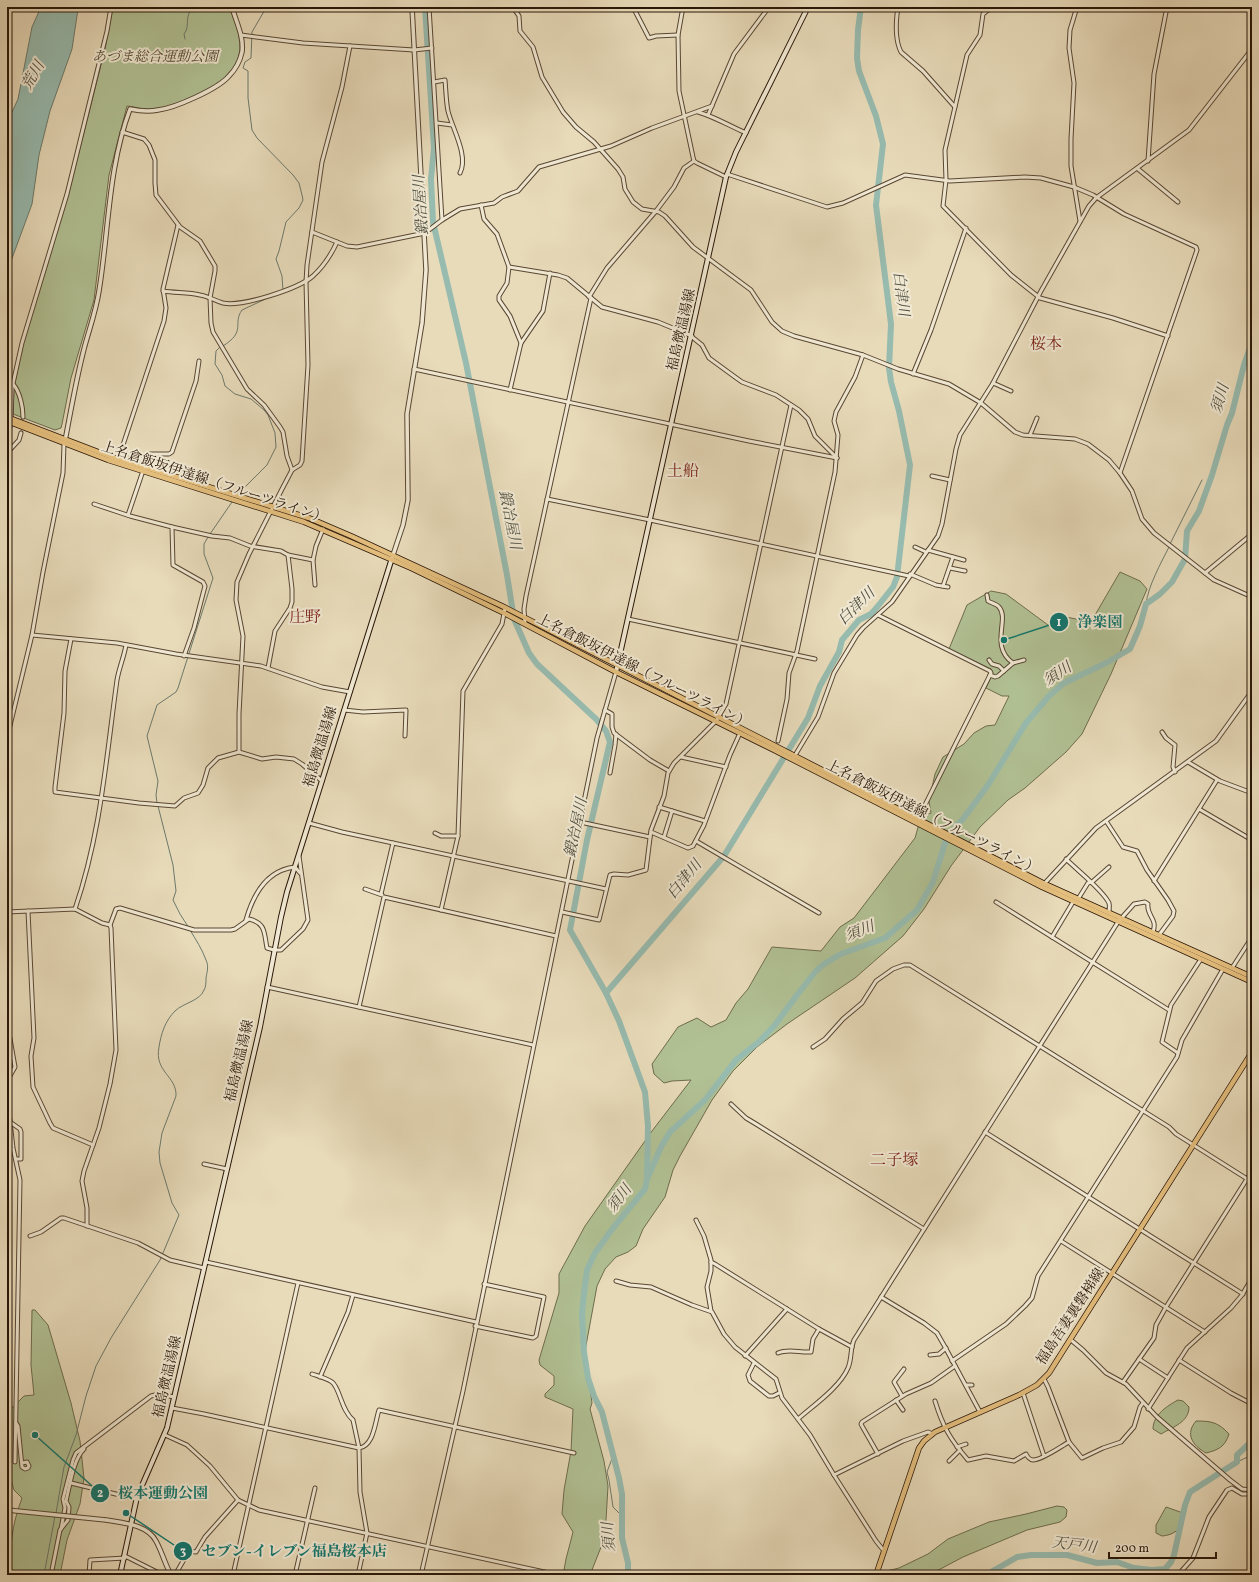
<svg xmlns="http://www.w3.org/2000/svg" width="1259" height="1582" font-family="Vollkorn,'Noto Serif JP',serif">
	<style>
		.green { fill: #b1c194; stroke: #6d6c4e }
		.water { fill: #97bbaf; stroke: #6b796c }
		.lines { fill: none; stroke-linecap: round; stroke-linejoin: round }
		.stream { stroke: #6b796c; stroke-width: 1 }
		.river { stroke: #97bbaf; stroke-width: 6 }
		.minor-tunnel { stroke: #c2b496; stroke-width: 3; stroke-dasharray: 3 1.5; stroke-linecap: butt }
		.minor-casing { stroke: #594734; stroke-width: 5 }
		.tertiary-casing { stroke: #594734; stroke-width: 5.5 }
		.secondary-casing { stroke: #291608; stroke-width: 6 }
		.primary-casing { stroke: #291608; stroke-width: 6 }
		.minor { stroke: #f0e8d2; stroke-width: 3 }
		.tertiary { stroke: #f0e8d2; stroke-width: 3.5 }
		.secondary { stroke: #f0e8d2; stroke-width: 4 }
		.primary { stroke: #e4be7d; stroke-width: 4.5 }
		.tertiary-bridge-casing { stroke: #594734; stroke-width: 5.5; stroke-linecap: butt }
		.tertiary-bridge { stroke: #f0e8d2; stroke-width: 3.5 }
		.labels { text-anchor: middle; dominant-baseline: central; stroke-width: 4; stroke-linejoin: round; paint-order: stroke }
		.park-label { font-size: 14px; font-style: italic; fill: #524932; stroke: #f0e8d2 }
		.street-label { font-size: 14px; fill: #291608; stroke: #f0e8d2 }
		.water-label { font-size: 15px; font-style: italic; fill: #505042; stroke: #f0e8d2 }
		.quarter-label { font-size: 16px; fill: #7a1f14; stroke: #f0e8d2 }
		.leader { fill: none; stroke: #0f766e; stroke-width: 1.5 }
		.callout-dot { fill: #0f766e; stroke: #f0e8d2; stroke-width: 1.5 }
		.mark-label { font-size: 12px; text-anchor: middle; font-weight: bold; fill: #fff }
		.callout-label { font-size: 15px; text-anchor: middle; font-weight: bold; fill: #0f766e; stroke: #f0e8d2; stroke-width: 4; stroke-linejoin: round; paint-order: stroke }
	</style>
	<rect width="100%" height="100%" fill="#e8dbba"/>
	<filter id="stains"><feTurbulence type="fractalNoise" baseFrequency=".005" numOctaves="4"/><feColorMatrix values="0 0 0 0 .2 0 0 0 0 .09 0 0 0 0 .02 0 0 0 .5 -.17"/></filter>
	<radialGradient id="worn" r=".72"><stop offset=".6" stop-color="#630" stop-opacity="0"/><stop offset="1" stop-color="#630" stop-opacity=".3"/></radialGradient>
	<!-- green -->
	<g class="green">
		<path d="M113,7H230C234,21 241,34 240,49C239,59 234,69 227,76C213,89 175,106 157,109C147,111 137,107 127,106L109,175L94,300L71,378L62,424L61,428L55,430L13,414L14,387L23,344L69,192L105,49Z"/>
		<path d="M1120,572L1140,581L1147,589L1111,674L1082,734L1066,752L1025,788L1008,800L980,827L951,866L924,909L903,936L855,978L787,1024L757,1047L733,1071L712,1100L680,1156L673,1170L665,1197L643,1229L636,1246L628,1252L616,1257L605,1269L597,1286L585,1351L592,1403L590,1409L604,1461L608,1486L605,1537L590,1575H561L564,1570L566,1559L573,1532L562,1514L564,1490L571,1451L573,1409L545,1397V1394L554,1385V1376L540,1365L539,1360L559,1293V1274L585,1226L652,1131L691,1080L672,1081L664,1083L654,1074L652,1064L678,1027L697,1018L711,1027L726,1020L736,1003L748,989L772,947L821,951L840,927L854,918L915,838L921,817L931,813L929,801L935,774L943,757L964,744L974,733L986,726L995,725L1009,696H1002L986,688L993,673L991,669L949,649L967,605L991,591L1006,594L1052,628L1066,617L1091,622Z"/>
		<path d="M32,1310H35L48,1325L71,1403L80,1441L84,1478L80,1504L67,1540L60,1575H12C9,1546 12,1525 22,1498L14,1490L9,1473V1411L24,1396L34,1395L31,1365Z"/>
		<path d="M1178,1400L1183,1401L1189,1407C1189,1422 1173,1427 1161,1434L1153,1429C1153,1415 1167,1406 1178,1400Z"/>
		<path d="M1196,1421C1211,1421 1218,1422 1229,1434C1225,1447 1218,1450 1206,1453C1192,1445 1185,1434 1196,1421Z"/>
		<path d="M1057,1506L1064,1507L1067,1510L1066,1517L1060,1522L1027,1530L963,1557L929,1575H871L899,1568L928,1554L948,1539L989,1522L1026,1514Z"/>
		<path d="M1166,1507L1183,1513C1185,1527 1175,1535 1162,1536L1156,1533V1525Z"/>
	</g>
	<!-- water -->
	<path class="water" d="M41,7H78V9L72,49L50,111L39,155L32,204L7,272V123L18,99L32,27Z"/>
	<g class="lines">
		<!-- stream -->
		<g class="stream">
			<path d="M270,7L263,13L252,32L251,58L245,62L243,68L248,71V98L252,130L257,138L293,175L299,183L302,195L303,200L299,208L286,222L279,251L276,259L282,276L283,291"/>
			<path d="M185,39L184,34C191,26 183,14 194,8"/>
			<path d="M275,295L282,293"/>
			<path d="M223,346C247,331 232,324 242,310L272,296"/>
			<path d="M220,347L216,351L215,364L222,375L225,386L235,394L251,399L264,410L268,415L275,433L276,447L267,465L239,493"/>
			<path d="M210,534L232,502"/>
			<path d="M1170,544L1202,480"/>
			<path d="M1146,604C1148,586 1161,563 1169,547"/>
			<path d="M157,803L156,795L158,781L147,736L157,705L176,692L178,688L213,578L204,554V544L208,537"/>
			<path d="M158,806L173,865L176,891L173,900L180,914L189,928"/>
			<path d="M613,1456L607,1472L609,1480L613,1507L622,1516"/>
			<path d="M1237,1462L1252,1455"/>
			<path d="M56,1513L64,1467L76,1435L86,1396L96,1366L111,1338L160,1260L179,1215L172,1203L160,1163L159,1152L162,1133L176,1096C177,1076 154,1072 159,1047C161,1034 165,1021 175,1011C183,1003 200,1001 204,990C206,987 206,982 206,978C207,972 209,966 206,960C202,949 196,940 190,930"/>
			<path d="M44,1575L55,1516"/>
		</g>
		<!-- river -->
		<g class="river">
			<path d="M425,7L434,148L431,179L433,222L466,363L507,575L514,619L529,653L537,664L597,720L606,731L610,742L587,840L570,930L606,993L619,1021L645,1092L648,1126L647,1175"/>
			<path d="M606,993L724,856L808,718L820,686L839,652L842,640L859,620L871,614L878,606L893,587L897,577L910,465L899,411L891,382L889,368L891,324L876,205L883,144L876,116L859,71L857,58L858,30L861,7"/>
			<path d="M628,1575V1563L622,1538V1494L619,1478L602,1412L594,1396L588,1378L584,1352L582,1314L584,1293L587,1270L595,1253L613,1228L645,1189L647,1179L661,1147L670,1132L705,1100L736,1060L760,1041L775,1025L797,995L816,971L824,964L841,954L885,938L917,910L933,882L945,843L956,826L963,819L988,785L1026,723L1049,696L1064,683L1106,663L1130,649L1140,626L1146,604L1160,594L1172,582L1185,559L1187,531L1199,511L1212,475L1227,425L1232,413L1244,365L1252,342"/>
			<path d="M986,1575L1017,1557L1031,1555H1067L1097,1563L1117,1562L1134,1568L1152,1570L1165,1569L1171,1562L1174,1555L1185,1505L1190,1492L1237,1462V1455L1252,1441"/>
		</g>
		<!-- minor-tunnel -->
		<path class="minor-tunnel" d="M21,433L23,417"/>
		<defs>
			<g id="minor">
				<path d="M429,7L442,220"/>
				<path d="M513,7L519,16L520,31L533,47L542,77L563,112L576,127L594,142L618,169L623,177L625,189L633,202L642,209L659,212L665,216L693,247L751,290L772,322L782,331L794,336L863,355L898,369L949,384L981,403L1015,432L1023,435L1075,439L1088,444L1109,460L1120,473L1132,491L1142,519L1154,533L1214,580L1252,597"/>
				<path d="M633,7L649,38L656,36L678,35"/>
				<path d="M683,7L678,35L679,91L693,157L694,161L697,163L726,177"/>
				<path d="M898,7C896,20 895,40 901,52L923,71L955,107"/>
				<path d="M992,7L983,14L980,35L967,55L945,150L946,180L943,206L1011,275L1040,298L1113,318L1168,336"/>
				<path d="M1077,7L1070,30L1069,48L1074,83L1071,139V166L1080,221"/>
				<path d="M241,35L303,43L414,50L432,48"/>
				<path d="M434,82L445,80C446,91 446,101 448,111C452,128 469,156 460,173"/>
				<path d="M698,112C715,117 730,126 746,133"/>
				<path d="M708,115L734,54L769,7"/>
				<path d="M437,123L452,125"/>
				<path d="M122,132L144,139L149,145L155,160V183L156,195L180,227L200,241L215,266V271L210,298L211,323L213,332L247,389L264,405L280,427L283,432L287,456L292,470"/>
				<path d="M1148,161L1154,74L1167,7"/>
				<path d="M1138,169L1178,202"/>
				<path d="M727,174L827,207L843,203L905,175L950,181L1025,177L1041,178L1074,187L1093,195L1124,214L1196,247L1197,250L1120,473"/>
				<path d="M481,205L484,219L497,234L509,267L507,283L499,296V300L510,316L521,343"/>
				<path d="M312,232L347,246L357,247L425,233L442,220L460,209L494,203L502,197L518,191L539,167L611,146L652,128L712,106"/>
				<path d="M509,267L558,275L567,278L602,307L658,322L692,336"/>
				<path d="M163,291C175,293 189,292 200,295C208,296 215,301 223,303C242,307 298,289 313,276C324,266 331,255 337,242"/>
				<path d="M589,297L607,268L656,211L674,187L684,168L694,161"/>
				<path d="M692,337L702,345L709,358L735,377L742,382L776,395L799,410L808,419L815,436L837,458"/>
				<path d="M414,369L749,441L837,458"/>
				<path d="M913,374L931,330L966,228"/>
				<path d="M993,383L1011,391"/>
				<path d="M13,384C20,392 23,407 23,417"/>
				<path d="M510,390L521,343L543,311L550,273"/>
				<path d="M1030,435L1037,418"/>
				<path d="M7,440L11,422L12,388L22,343L67,194L107,31L111,7"/>
				<path d="M7,453L19,440L21,433"/>
				<path d="M146,461L121,451L164,321L166,308L163,289L178,225"/>
				<path d="M932,476L950,480"/>
				<path d="M547,499L650,520L909,576"/>
				<path d="M94,504L130,516L172,527L173,565L203,582L205,586L194,628L184,656"/>
				<path d="M128,515L148,456L150,454H169L172,452L196,381L199,361"/>
				<path d="M172,527L212,536L230,538L250,546L281,551L288,555L292,589V602L290,608L275,631L268,668"/>
				<path d="M915,547L926,552"/>
				<path d="M928,550L964,560"/>
				<path d="M288,555L313,560"/>
				<path d="M950,568L965,571"/>
				<path d="M1205,573L1252,534"/>
				<path d="M910,574L936,585L948,587"/>
				<path d="M315,585L313,560L316,546L323,529"/>
				<path d="M943,586L953,557"/>
				<path d="M987,595L988,601C991,603 997,604 999,607C1010,619 989,646 1013,663"/>
				<path d="M878,615L990,671L991,673L918,819"/>
				<path d="M628,619L815,659"/>
				<path d="M525,624L524,609L526,596L591,298"/>
				<path d="M32,635L117,643L176,654L261,666L322,687L350,692"/>
				<path d="M71,639L65,671L64,713L55,787V792L139,803L175,806L184,798L198,793L203,785L208,768L218,758L239,752L262,759L276,757L294,759L302,764L322,781"/>
				<path d="M989,660L992,664L999,666L1004,671"/>
				<path d="M990,675L995,677L998,676L1013,663L1024,660"/>
				<path d="M344,710L363,712L406,710L405,736"/>
				<path d="M605,710L612,714V727L614,733L650,760L669,771"/>
				<path d="M1162,732L1166,738L1175,745L1173,767L1175,772"/>
				<path d="M7,738L32,635L43,572L63,473L64,444"/>
				<path d="M778,741L787,699L789,673L797,651L835,472L838,435L834,421L836,412L855,377L863,355"/>
				<path d="M239,752V714L243,636L236,600L237,582L249,554L281,491L292,470L300,465L302,461L308,365L306,282L307,265L322,162L342,87L350,46"/>
				<path d="M681,757L726,767"/>
				<path d="M794,757L818,717L834,673L857,635L863,628L892,602L938,536L942,524L956,449L960,435L993,383L1041,291L1089,206L1096,198L1189,130L1252,49"/>
				<path d="M1188,762L1220,781L1252,793"/>
				<path d="M610,773L615,745L616,734"/>
				<path d="M659,807L705,821"/>
				<path d="M1199,809L1252,840"/>
				<path d="M1106,821L1123,847L1137,851L1147,870L1168,900L1174,911L1173,916L1159,935"/>
				<path d="M580,822L650,837"/>
				<path d="M309,823L342,832L606,889"/>
				<path d="M651,832L688,848L693,846L704,825L730,755L740,733"/>
				<path d="M435,833L441,836H458"/>
				<path d="M664,837L672,811"/>
				<path d="M696,841L819,913"/>
				<path d="M1066,859C1077,870 1103,890 1109,903C1110,906 1109,909 1109,912"/>
				<path d="M1154,881L1217,780"/>
				<path d="M1044,884L1096,828L1216,741L1252,691"/>
				<path d="M365,889L382,895"/>
				<path d="M381,894L393,843"/>
				<path d="M1078,899L1088,883L1092,882L1109,867"/>
				<path d="M996,902L1169,1010"/>
				<path d="M75,909C101,833 106,759 117,680C119,668 124,657 126,645"/>
				<path d="M441,910L458,836L463,691L502,624L505,608"/>
				<path d="M28,911L34,1038L31,1056L33,1087L50,1123L53,1128L93,1145"/>
				<path d="M7,912L75,909L102,923L110,925L116,909L120,908L194,930H231L235,929L249,919C266,923 264,933 267,948L274,950H281L303,929L308,920L299,856"/>
				<path d="M562,912L599,920L610,875L614,874L628,875L646,870L651,830L664,796L668,773L674,763L716,721L726,704L791,405"/>
				<path d="M246,920C253,895 267,870 295,867L300,873"/>
				<path d="M1052,937L1073,902"/>
				<path d="M1232,968L1252,937"/>
				<path d="M267,987L533,1045"/>
				<path d="M359,1007L384,897L556,936"/>
				<path d="M7,1022L15,1067L7,1081"/>
				<path d="M813,1047L825,1039L843,1019L862,1003L876,981L893,969L904,965H910L1169,1127L1176,1134L1252,1182"/>
				<path d="M1178,1053L1162,1042L1171,1005L1201,959"/>
				<path d="M7,1095L13,1148L20,1180L15,1462"/>
				<path d="M731,1104L746,1118L756,1124L924,1229"/>
				<path d="M10,1122L20,1129L21,1132V1159H16"/>
				<path d="M985,1132L1243,1294"/>
				<path d="M204,1164L227,1169"/>
				<path d="M696,1220L704,1236L711,1260V1271L707,1287L711,1311"/>
				<path d="M87,1226V1208L82,1181L84,1171L99,1128L110,1084L116,1050L111,928L110,925"/>
				<path d="M30,1236L41,1232L61,1218H64L138,1243L170,1260L204,1268"/>
				<path d="M1061,1241L1205,1332"/>
				<path d="M206,1262L476,1322"/>
				<path d="M711,1262L715,1264L819,1329L852,1347"/>
				<path d="M616,1281L630,1285L651,1287L692,1305L712,1312L724,1334L735,1347L776,1379L782,1398L810,1435L834,1475L876,1541L884,1551"/>
				<path d="M881,1297L924,1323L937,1333L945,1347L980,1412"/>
				<path d="M475,1326L533,1338L536,1336L544,1297L484,1284"/>
				<path d="M1071,1340L1083,1350L1106,1373L1126,1384L1157,1417L1230,1480L1242,1489L1252,1490"/>
				<path d="M778,1353C789,1348 800,1353 811,1352L813,1339L819,1329"/>
				<path d="M930,1355L939,1354L946,1348"/>
				<path d="M745,1356L787,1309"/>
				<path d="M1139,1359L1168,1378"/>
				<path d="M1179,1360L1231,1393L1252,1404"/>
				<path d="M952,1361L1006,1324L1025,1306L1032,1298L1038,1276L1177,1057L1182,1040L1223,969"/>
				<path d="M754,1363L748,1375L750,1381L769,1396H773L779,1393"/>
				<path d="M312,1374C318,1376 326,1378 332,1382C340,1388 341,1410 353,1420L359,1448L360,1492L367,1533L358,1575"/>
				<path d="M320,1377L348,1312L353,1295"/>
				<path d="M1044,1379L1048,1387L1069,1442L1082,1458L1103,1448L1121,1442L1134,1427L1140,1407L1143,1403"/>
				<path d="M1123,1382L1154,1338L1156,1325L1166,1307L1252,1171"/>
				<path d="M966,1385H972"/>
				<path d="M1023,1393L1044,1456"/>
				<path d="M902,1396L894,1382L904,1369"/>
				<path d="M896,1400L903,1410"/>
				<path d="M935,1401C943,1427 950,1439 968,1460L986,1456L1014,1461L1026,1454C1027,1456 1030,1460 1033,1460C1042,1460 1060,1447 1069,1442"/>
				<path d="M172,1408L204,1414L359,1448C374,1446 375,1422 379,1410L574,1453"/>
				<path d="M1148,1409L1187,1348L1231,1308L1242,1295L1252,1278"/>
				<path d="M798,1419C814,1405 840,1387 848,1368C852,1359 850,1349 854,1340L1118,922L1134,904L1145,902L1148,904C1146,916 1158,918 1153,932"/>
				<path d="M16,1423L18,1426L22,1467L25,1469L28,1468L29,1466L27,1462L22,1463"/>
				<path d="M165,1435L187,1445L210,1466L238,1500L259,1510L549,1573"/>
				<path d="M957,1447L966,1444"/>
				<path d="M878,1454L862,1426L861,1424L862,1422L906,1394L931,1383L955,1366"/>
				<path d="M949,1461L960,1450"/>
				<path d="M834,1475L903,1441L928,1432L933,1434"/>
				<path d="M71,1483L136,1499"/>
				<path d="M61,1529L65,1508L63,1499L73,1460L76,1453L151,1396L159,1394L174,1397"/>
				<path d="M125,1556L163,1575"/>
				<path d="M51,1575L60,1530L68,1520L69,1507L66,1501C70,1485 73,1460 84,1449"/>
				<path d="M89,1575L90,1560L125,1558"/>
				<path d="M175,1575L189,1551L196,1552L205,1537L238,1500"/>
				<path d="M233,1575L298,1283"/>
				<path d="M295,1575L315,1488"/>
				<path d="M421,1575L463,1391L597,738L616,672"/>
				<path d="M1178,1575L1193,1558L1209,1517L1227,1490L1232,1488L1242,1494H1252"/>
			</g>
			<g id="tertiary">
				<path d="M65,441C71,410 76,380 84,349C89,330 96,311 99,291C109,230 108,168 130,109C139,111 149,112 158,110C175,108 218,89 229,76C235,70 240,61 242,52C244,36 236,22 232,7"/>
				<path d="M393,555L403,525L408,500L407,414L422,323L426,270L412,7"/>
				<path d="M106,1520C122,1523 147,1524 156,1541C162,1552 165,1564 171,1575"/>
			</g>
			<g id="secondary">
				<path d="M616,672L726,177L736,152L808,7"/>
				<path d="M120,1575L137,1497L167,1428L260,1027L281,917L287,892L392,558"/>
			</g>
			<g id="primary">
				<path d="M7,417L109,456L309,518L351,536L502,606L1043,883L1252,977"/>
				<path d="M7,421L108,460L304,522L411,568L504,613L616,672L774,750L1042,887L1252,982"/>
				<path d="M876,1575L919,1448L924,1441L935,1432L1019,1395L1037,1385L1049,1373L1252,1052"/>
			</g>
		</defs>
		<!-- minor casing -->
		<use href="#minor" class="minor-casing"/>
		<!-- tertiary casing -->
		<use href="#tertiary" class="tertiary-casing"/>
		<!-- secondary casing -->
		<use href="#secondary" class="secondary-casing"/>
		<!-- primary casing -->
		<use href="#primary" class="primary-casing"/>
		<!-- minor -->
		<use href="#minor" class="minor"/>
		<!-- tertiary -->
		<use href="#tertiary" class="tertiary"/>
		<!-- secondary -->
		<use href="#secondary" class="secondary"/>
		<!-- primary -->
		<use href="#primary" class="primary"/>
		<defs>
			<path id="tertiary-bridge" d="M7,1510L106,1520"/>
		</defs>
		<!-- tertiary-bridge casing -->
		<use href="#tertiary-bridge" class="tertiary-bridge-casing"/>
		<!-- tertiary-bridge -->
		<use href="#tertiary-bridge" class="tertiary-bridge"/>
	</g>
	<g class="labels">
		<!-- park labels -->
		<g class="park-label">
			<text x="155" y="57">あづま総合運動公園</text>
		</g>
		<!-- street labels -->
		<g class="street-label">
			<text transform="translate(682 330) rotate(-77)">福島微温湯線</text>
			<text transform="translate(214 483) rotate(18)">上名倉飯坂伊達線（フルーツライン）</text>
			<text transform="translate(643 672) rotate(27)">上名倉飯坂伊達線（フルーツライン）</text>
			<text transform="translate(321 747) rotate(-73)">福島微温湯線</text>
			<text transform="translate(932 818) rotate(27)">上名倉飯坂伊達線（フルーツライン）</text>
			<text transform="translate(240 1061) rotate(-77)">福島微温湯線</text>
			<text transform="translate(1071 1317) rotate(-57)">福島吾妻裏磐梯線</text>
			<text transform="translate(168 1377) rotate(-77)">福島微温湯線</text>
		</g>
		<!-- water labels -->
		<g class="water-label">
			<text transform="translate(34 76) rotate(-60)">荒川</text>
			<text transform="translate(422 205) rotate(-94)">鍛冶屋川</text>
			<text transform="translate(900 294) rotate(83)">白津川</text>
			<text transform="translate(1221 399) rotate(-73)">須川</text>
			<text transform="translate(509 520) rotate(79)">鍛冶屋川</text>
			<text transform="translate(857 607) rotate(-44)">白津川</text>
			<text transform="translate(1058 675) rotate(-34)">須川</text>
			<text transform="translate(577 828) rotate(-78)">鍛冶屋川</text>
			<text transform="translate(685 880) rotate(-50)">白津川</text>
			<text transform="translate(860 932) rotate(-21)">須川</text>
			<text transform="translate(620 1199) rotate(-52)">須川</text>
			<text transform="translate(610 1537) rotate(-95)">須川</text>
			<text transform="translate(1074 1546) rotate(7)">天戸川</text>
		</g>
		<!-- quarter labels -->
		<g class="quarter-label">
			<text x="1046" y="345">桜本</text>
			<text x="683" y="472">土船</text>
			<text x="305" y="618">庄野</text>
			<text x="894" y="1161">二子塚</text>
		</g>
	</g>
	<!-- callouts -->
	<path class="leader" d="M1004 640L1059 622M35 1435L100 1493M126 1513L183 1551"/>
	<g class="callout-dot">
		<circle cx="1004" cy="640" r="4"/>
		<circle cx="35" cy="1435" r="4"/>
		<circle cx="126" cy="1513" r="4"/>
		<circle cx="1059" cy="622" r="10"/>
		<circle cx="100" cy="1493" r="10"/>
		<circle cx="183" cy="1551" r="10"/>
	</g>
	<g class="mark-label">
		<text x="1059" y="626">1</text>
		<text x="100" y="1497">2</text>
		<text x="183" y="1555">3</text>
	</g>
	<g class="callout-label">
		<text x="1100" y="627">浄楽園</text>
		<text x="163" y="1498">桜本運動公園</text>
		<text x="294" y="1556">セブン-イレブン福島桜本店</text>
	</g>
	<!-- margin -->
	<rect width="1259" height="1582" fill="none" stroke="#e8dbba" stroke-width="24"/>
	<rect x="8" y="8" width="1243" height="1566" fill="none" stroke="#291608" stroke-width="2"/>
	<rect x="12" y="12" width="1235" height="1558" fill="none" stroke="#291608"/>
	<!-- scale -->
	<path d="M1109 1552v6h107v-6" fill="none" stroke="#291608" stroke-width="2"/>
	<text x="1115" y="1552" font-size="12" fill="#291608" stroke="#f0e8d2" stroke-width="3" paint-order="stroke">200 m</text>
	<rect width="100%" height="100%" filter="url(#stains)"/>
	<rect width="100%" height="100%" fill="url(#worn)"/>
</svg>
